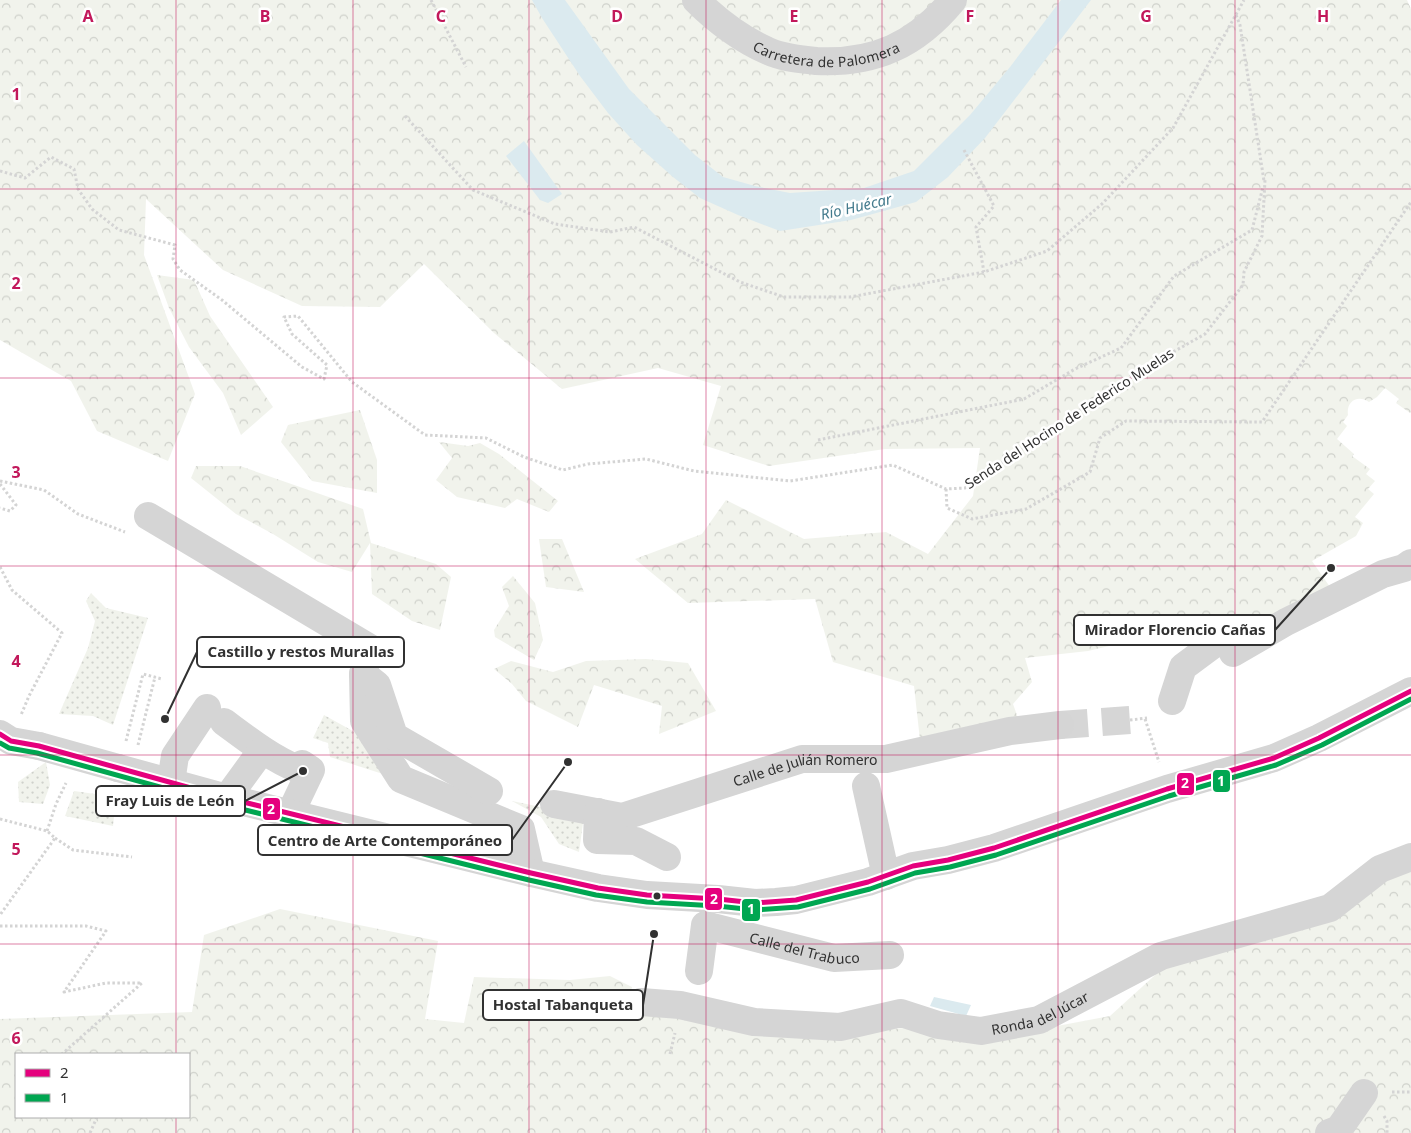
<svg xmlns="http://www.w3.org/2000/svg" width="1411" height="1133" font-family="'Noto Sans',sans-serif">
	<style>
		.forest { fill: url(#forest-crowns); fill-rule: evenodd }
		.garden { fill: url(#garden-dots) }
		.water { fill: #dbeaef }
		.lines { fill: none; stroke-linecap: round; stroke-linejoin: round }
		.minor-tunnel { stroke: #d6d6d6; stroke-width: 28; stroke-dasharray: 28 14; stroke-linecap: butt }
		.path { stroke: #d4d4d4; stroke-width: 3; stroke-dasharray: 2.5 2.5; stroke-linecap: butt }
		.minor { stroke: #d5d5d5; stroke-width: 28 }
		.minor-bridge { stroke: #d5d5d5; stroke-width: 28 }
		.bus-1-casing { stroke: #fff; stroke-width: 9 }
		.bus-2-casing { stroke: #fff; stroke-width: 9 }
		.bus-1 { stroke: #e5007d; stroke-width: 5 }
		.bus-2 { stroke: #00a651; stroke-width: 5 }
		.grid { fill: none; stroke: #c2185b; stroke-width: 1; stroke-opacity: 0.55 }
		.bus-dot { fill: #313131; stroke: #fff; stroke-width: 2 }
		.labels { text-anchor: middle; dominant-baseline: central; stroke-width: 5; stroke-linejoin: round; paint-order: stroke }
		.street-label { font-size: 14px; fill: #313131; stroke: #fff }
		.water-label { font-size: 15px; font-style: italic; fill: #447b8d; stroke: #fff }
		.grid-label { font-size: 16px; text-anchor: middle; font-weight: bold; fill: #c2185b; stroke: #fff; stroke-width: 5; stroke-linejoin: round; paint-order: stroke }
		.leader { fill: none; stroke: #313131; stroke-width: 2 }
		.callout-dot { fill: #313131; stroke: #fff; stroke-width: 2 }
		.callout { fill: #fff; stroke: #313131; stroke-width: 2 }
		.callout-label { font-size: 15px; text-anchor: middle; font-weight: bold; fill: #313131 }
		.line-badge { stroke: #fff; stroke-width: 2 }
		.badge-label { font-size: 14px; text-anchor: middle; font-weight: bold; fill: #fff }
	</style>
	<defs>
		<pattern id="forest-crowns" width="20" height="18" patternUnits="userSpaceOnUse" patternTransform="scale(1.25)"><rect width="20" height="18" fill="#f1f3ec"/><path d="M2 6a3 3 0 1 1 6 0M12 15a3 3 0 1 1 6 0" fill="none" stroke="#cfd1cb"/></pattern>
		<pattern id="garden-dots" width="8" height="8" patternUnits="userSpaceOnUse" patternTransform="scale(1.25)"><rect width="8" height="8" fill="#f1f3ec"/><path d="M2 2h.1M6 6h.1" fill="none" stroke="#cfd1cb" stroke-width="1.8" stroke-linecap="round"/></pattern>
	</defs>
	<rect width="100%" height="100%" fill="#fff"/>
	<!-- forest -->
	<g class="forest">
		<path d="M0,0H1407L1411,9V412L1410,413L1396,403L1399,399L1385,388L1377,397L1369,402C1357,394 1346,402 1348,415L1343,422L1347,426L1337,439L1354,454L1352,456L1370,469L1366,474L1375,481L1368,489L1374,494L1355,517L1363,523L1356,536L1312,561L1330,587L1227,649L1201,623L1177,641L1109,646L1088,651L1025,658L1032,682L1013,704L1018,718L920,740L914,686L833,662L815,599L688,603L635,559L702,534L726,500L804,539L886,532L928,554L973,496L980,448L885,449L769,466L703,445L721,386L658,368L562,389L494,333L424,264L380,307L302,306L223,270L146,199L144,255L195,394L168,461L97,431L71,381L0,340Z"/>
		<path d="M157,275L194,280L210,316L273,407L241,435L223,393L189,347L169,308Z"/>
		<path d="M360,410L377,460V493L312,481L281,442L288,425Z"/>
		<path d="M439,442L468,446L480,443L499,454L558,501L549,512L517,499L505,508L457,497L436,480L452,458Z"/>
		<path d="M196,466H240L363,509L371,543L436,564L451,577L440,630L412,621L372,594L370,543L352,572L318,562L273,534L236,514L191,478Z"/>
		<path d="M539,539H562L584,592L546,587Z"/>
		<path d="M513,576L535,603L543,640L534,660L495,637L494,630L509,606L502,587Z"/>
		<path d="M646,659L688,663L716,711L659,734L662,706L594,685L578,727L526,701L512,684L494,669L511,661L553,672L586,661Z"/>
		<path d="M1411,868V1133H0V1019L192,1012L204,935L280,909L438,941L425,1019L464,1023L474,977L570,980L610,976L632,987L629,1002L785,1033L908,1028L988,1039L1110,1016L1164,967L1386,880ZM16,1054H189V1117H16Z"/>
	</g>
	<!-- garden -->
	<g class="garden">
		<path d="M91,593L106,608L148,618L113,725L93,716L59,714L88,648L95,621L86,601Z"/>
		<path d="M324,715L369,740L386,775L330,757L328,743L313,738Z"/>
		<path d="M46,762L50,785L43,804L19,802L18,782Z"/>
		<path d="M74,791L116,797L113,826L65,816Z"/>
		<path d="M512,801L584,816L579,852L559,844L541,817Z"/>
	</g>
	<!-- water -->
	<g class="water">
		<path d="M532,0H565L629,89L695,155L723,177L755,186L790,193L864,188L914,171L970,115L1010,67L1061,0H1091L985,138L948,177L916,202L851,220L780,231L738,215L700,198L673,177L637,145L608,113L580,76L542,18Z"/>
		<path d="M524,141L562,194L548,203L540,200L506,156Z"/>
		<path d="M934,997L971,1005L966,1016L930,1006Z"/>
	</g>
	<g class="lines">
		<!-- minor-tunnel -->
		<path class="minor-tunnel" d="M1060,725L1130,720"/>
		<!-- path -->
		<g class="path">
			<path d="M431,0L466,67"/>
			<path d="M1236,15L1240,25L1264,181"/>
			<path d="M405,116L473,190L555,224L610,232L634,227L740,282L784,297H850L984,272L1047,251L1103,203L1173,128L1244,0"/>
			<path d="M964,150L994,206L976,227L984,272"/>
			<path d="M0,171L25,178L51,157L74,169L78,189L92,209L119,230L175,245L173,259L180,270L222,300L302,367L324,379L327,365L292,334L284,317L298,316L352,382L425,435L486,438L524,457L563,470L588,464L646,459L694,471L790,481L893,465L946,489L965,488L1129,377L1205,334L1243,285L1244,272L1262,236L1265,180"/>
			<path d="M818,440L1024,399L1075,369L1121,348L1174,276L1252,230L1263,187"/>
			<path d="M0,481L44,490L78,514L125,532"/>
			<path d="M0,484L16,505L10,511L0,508"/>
			<path d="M946,489L947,508L972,519L1026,509L1090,472L1100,438L1126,421L1262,422L1411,202"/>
			<path d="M0,567L12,590L62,633L29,696L21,715"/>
			<path d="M1145,719L1159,762"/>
			<path d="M1130,720L1147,718"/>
			<path d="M126,741L143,674L162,679"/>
			<path d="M138,745L155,677"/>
			<path d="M0,819L47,831L55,838L0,915"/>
			<path d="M47,831L56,804L66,783"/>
			<path d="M55,838L73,850L132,857"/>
			<path d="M0,926H86L106,931L64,992L106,983H142L62,1054"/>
			<path d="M670,1054L675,1033"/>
			<path d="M1392,1092H1411"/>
			<path d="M1384,1116L1387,1121V1133"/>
			<path d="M90,1133L97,1117"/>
		</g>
		<!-- minor -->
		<g class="minor">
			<path id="s1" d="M696,0C717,21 741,39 768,51C783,58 800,59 816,61C874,64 916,45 953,0"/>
			<path d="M148,516L370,648L363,674L364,721L401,779L521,829L531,873"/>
			<path d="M1233,653L1286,622L1383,574L1404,568L1411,563"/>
			<path d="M363,674L377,685L394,736L489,791"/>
			<path d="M1172,701L1183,667L1214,644"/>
			<path d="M224,722C247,739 271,758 298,769L302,764L311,770L290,814"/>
			<path d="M0,734L11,741L39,746"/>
			<path d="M118,768L227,798L531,873L598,888L647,895L718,899L755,903L776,902L796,900L868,882L913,866L948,860L994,848L1167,789L1274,758L1319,738L1411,691"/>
			<path d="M171,782L175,756L207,708"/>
			<path d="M866,786L886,876"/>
			<path d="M227,798L262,750"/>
			<path id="s2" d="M554,804L622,817L802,759H886L1010,731L1060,725"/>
			<path d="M598,812L597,840L636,841L667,857"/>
			<path id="s3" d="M699,971L705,925L834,958L890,955"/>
			<path id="s4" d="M641,1002L680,1005L754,1022L840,1027L901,1013L938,1025L981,1031L1039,1020L1161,956L1330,908L1380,869L1411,857"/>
			<path d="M1329,1133L1339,1129L1364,1093"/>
		</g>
		<!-- minor-bridge -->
		<path class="minor-bridge" d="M39,746L118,768"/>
		<defs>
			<path id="bus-1" d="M0,734L11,741L39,746L227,798L531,873L598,888L647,895L718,899L755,903L796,900L868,882L913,866L948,860L994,848L1167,789L1274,758L1319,738L1411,691"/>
			<path id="bus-2" d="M0,743L9,748L37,753L225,805L529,880L596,895L647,902L717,906L755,910L798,907L870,889L915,873L950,867L996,855L1169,796L1276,765L1322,745L1411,699"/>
		</defs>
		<!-- bus-1 casing -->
		<use href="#bus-1" class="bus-1-casing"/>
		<!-- bus-2 casing -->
		<use href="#bus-2" class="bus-2-casing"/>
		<!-- bus-1 -->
		<use href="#bus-1" class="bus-1"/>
		<!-- bus-2 -->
		<use href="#bus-2" class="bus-2"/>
	</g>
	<!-- grid -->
	<path class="grid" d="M176,0V1054M353,0V1133M529,0V1133M706,0V1133M882,0V1133M1058,0V1133M1235,0V1133M0,189H1411M0,378H1411M0,566H1411M0,755H1411M0,944H1411M176,1117V1133"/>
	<!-- markers -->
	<circle class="bus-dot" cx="657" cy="896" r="4.5"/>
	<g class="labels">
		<!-- street labels -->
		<g class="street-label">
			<text stroke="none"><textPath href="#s1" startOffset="148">Carretera de Palomera</textPath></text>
			<text transform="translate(1069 418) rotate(-33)">Senda del Hocino de Federico Muelas</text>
			<text stroke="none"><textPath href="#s2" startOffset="260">Calle de Julián Romero</textPath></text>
			<text stroke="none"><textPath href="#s3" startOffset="149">Calle del Trabuco</textPath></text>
			<text stroke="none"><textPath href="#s4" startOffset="408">Ronda del Júcar</textPath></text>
		</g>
		<!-- water labels -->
		<g class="water-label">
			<text transform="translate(856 206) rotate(-13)">Río Huécar</text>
		</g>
	</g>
	<g class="grid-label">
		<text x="88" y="22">A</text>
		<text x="265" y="22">B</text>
		<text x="441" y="22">C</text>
		<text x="617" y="22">D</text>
		<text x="794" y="22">E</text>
		<text x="970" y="22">F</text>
		<text x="1146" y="22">G</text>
		<text x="1323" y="22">H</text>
		<text x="16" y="100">1</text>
		<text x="16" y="289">2</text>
		<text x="16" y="478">3</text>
		<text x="16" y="667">4</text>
		<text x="16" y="855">5</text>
		<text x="16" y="1044">6</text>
	</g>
	<!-- callouts -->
	<path class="leader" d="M1331 568L1275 630M165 719L197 652M303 771L245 801M568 762L512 840M654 934L643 1005"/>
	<g class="callout-dot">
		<circle cx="1331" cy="568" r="5"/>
		<circle cx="165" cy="719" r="5"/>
		<circle cx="303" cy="771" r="5"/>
		<circle cx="568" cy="762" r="5"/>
		<circle cx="654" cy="934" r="5"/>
	</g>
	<g class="callout">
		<rect x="1074" y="615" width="201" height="30" rx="5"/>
		<rect x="197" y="637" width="207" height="30" rx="5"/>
		<rect x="96" y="786" width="149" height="30" rx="5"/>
		<rect x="258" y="825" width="254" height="30" rx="5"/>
		<rect x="483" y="990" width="160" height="30" rx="5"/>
	</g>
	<g class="callout-label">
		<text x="1175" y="635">Mirador Florencio Cañas</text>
		<text x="301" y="657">Castillo y restos Murallas</text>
		<text x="170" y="806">Fray Luis de León</text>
		<text x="385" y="846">Centro de Arte Contemporáneo</text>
		<text x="563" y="1010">Hostal Tabanqueta</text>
	</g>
	<g class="line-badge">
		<rect x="1212" y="769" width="19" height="24" rx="5" fill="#00a651"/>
		<rect x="1176" y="772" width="19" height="24" rx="5" fill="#e5007d"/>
		<rect x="262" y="797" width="19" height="24" rx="5" fill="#e5007d"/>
		<rect x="704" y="887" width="19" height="24" rx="5" fill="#e5007d"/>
		<rect x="741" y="898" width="20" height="24" rx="5" fill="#00a651"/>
	</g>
	<g class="badge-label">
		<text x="1221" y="786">1</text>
		<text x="1185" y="788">2</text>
		<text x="271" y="814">2</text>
		<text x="714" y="904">2</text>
		<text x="751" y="914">1</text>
	</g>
	<!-- legend -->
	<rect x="15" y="1053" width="175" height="65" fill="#ffffff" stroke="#adadad"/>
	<rect x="25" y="1069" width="25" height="8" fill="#e5007d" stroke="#adadad"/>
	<text x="60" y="1078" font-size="15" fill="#313131">2</text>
	<rect x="25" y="1094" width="25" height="8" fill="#00a651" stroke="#adadad"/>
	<text x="60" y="1103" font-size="15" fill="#313131">1</text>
</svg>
